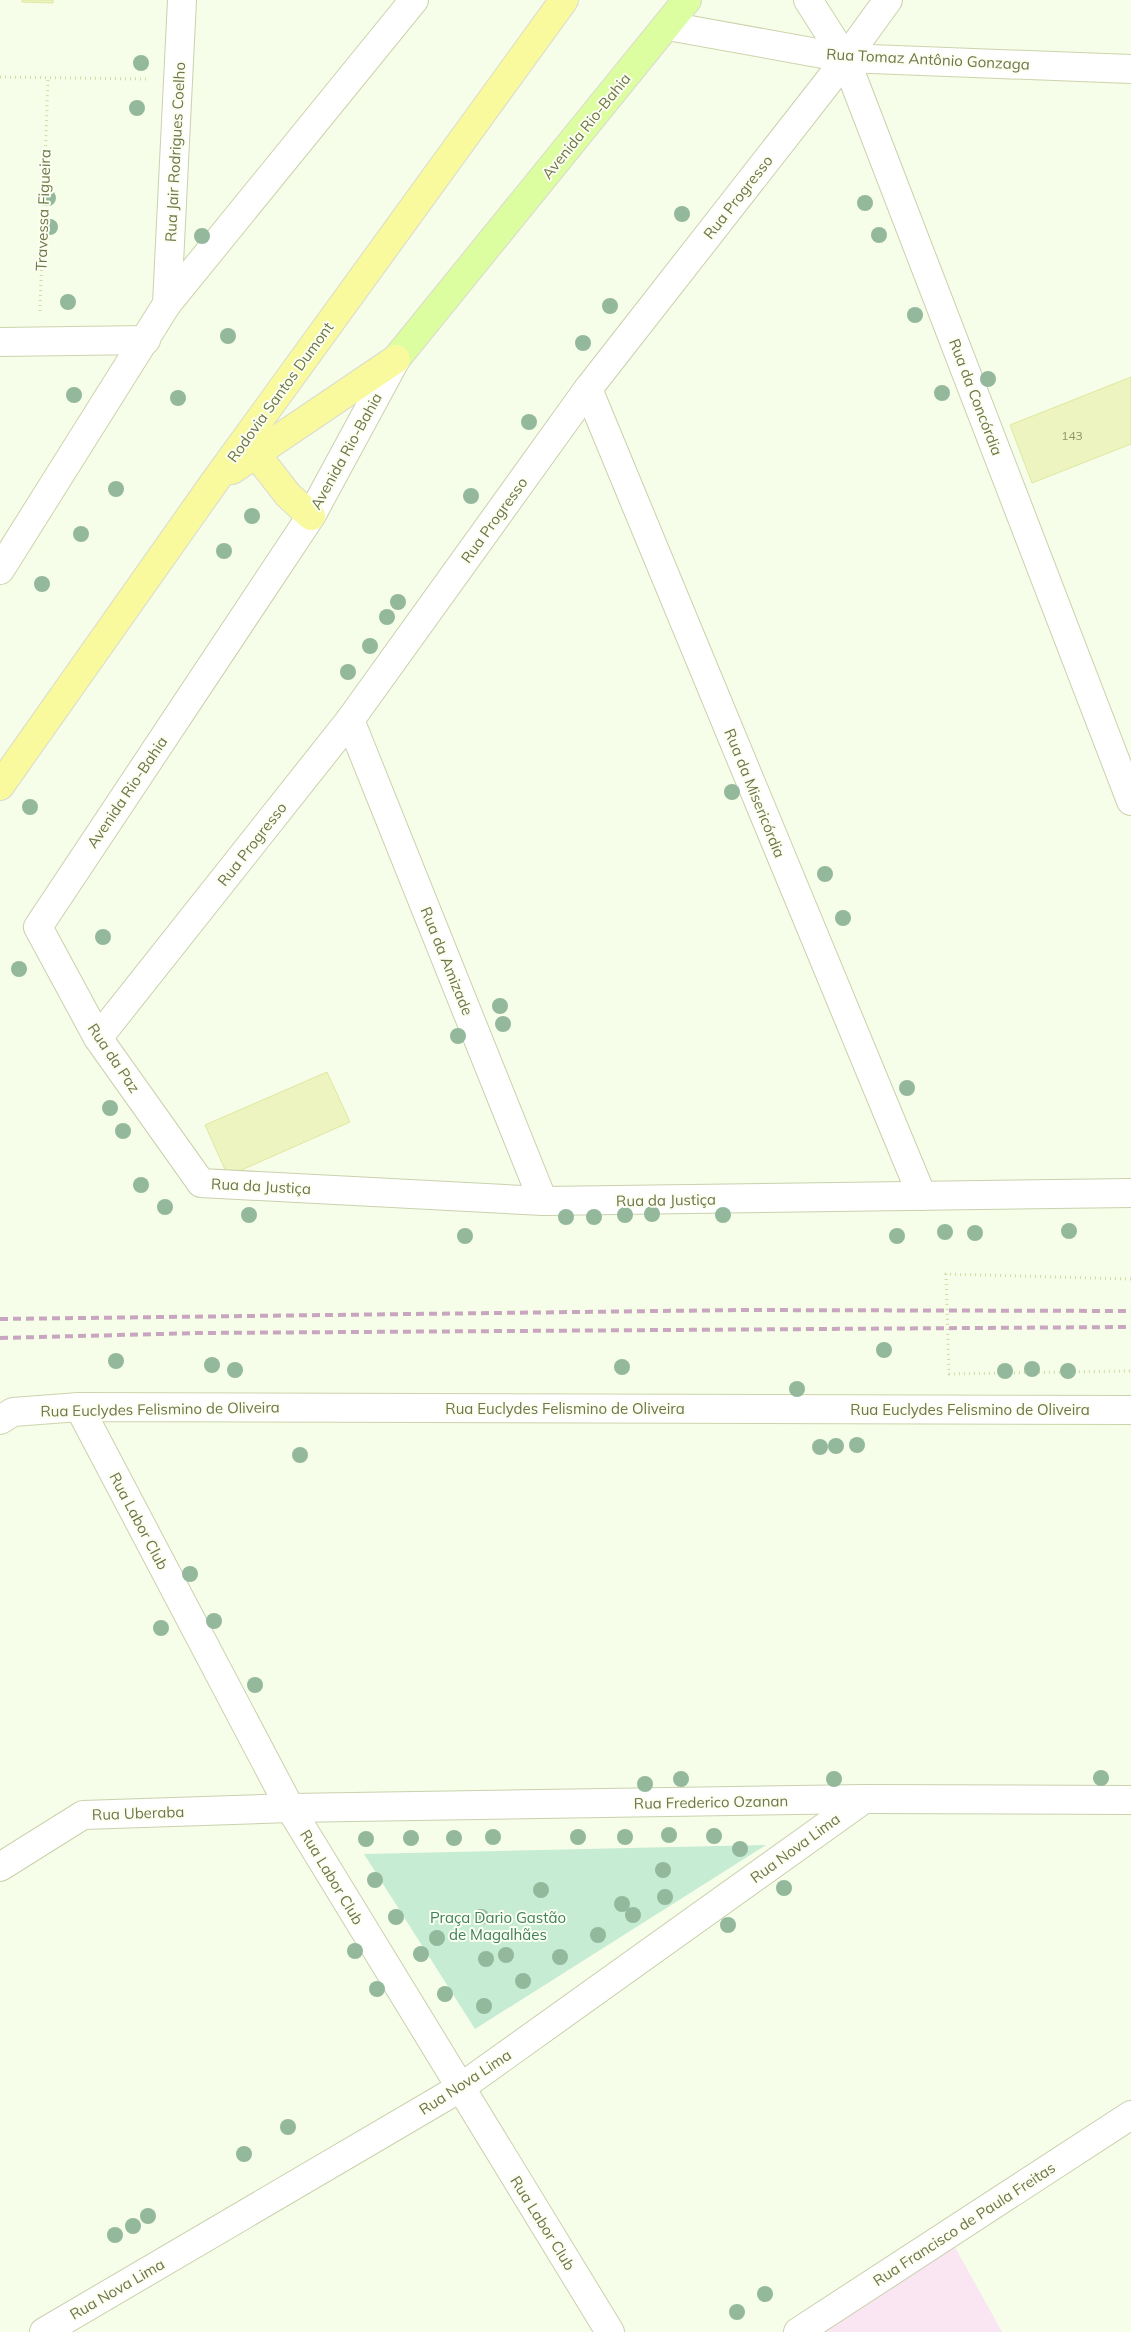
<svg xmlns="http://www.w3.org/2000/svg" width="1131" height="2332" font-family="Mulish,sans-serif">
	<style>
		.education { fill: #fae5f3 }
		.green { fill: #c6ecd3 }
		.building { fill: #edf4c0; stroke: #dfe79f }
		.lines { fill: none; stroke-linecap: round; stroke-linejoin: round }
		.street-casing { stroke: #cad1ad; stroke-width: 30 }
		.secondary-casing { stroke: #cdd4ab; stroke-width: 30 }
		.primary-casing { stroke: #dadbcf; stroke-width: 30 }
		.highway-casing { stroke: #dadbcf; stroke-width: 30 }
		.path { stroke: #d3daa2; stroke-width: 3; stroke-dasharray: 1 4; stroke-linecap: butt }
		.street { stroke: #fff; stroke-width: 28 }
		.secondary { stroke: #fff; stroke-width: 28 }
		.primary { stroke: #dcfda0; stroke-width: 28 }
		.highway { stroke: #f9f99e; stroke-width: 28 }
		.rail { stroke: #c9a6bf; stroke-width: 4; stroke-dasharray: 8 5; stroke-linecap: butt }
		.path-bridge { stroke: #d3daa2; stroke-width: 3; stroke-dasharray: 1 4; stroke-linecap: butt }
		.tree { fill: #93b89c }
		.labels { text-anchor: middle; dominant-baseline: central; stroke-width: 4; stroke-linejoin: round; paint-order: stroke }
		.number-label { font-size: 12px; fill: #909566 }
		.street-label { font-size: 15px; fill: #717548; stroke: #fafff1 }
		.park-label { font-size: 15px; fill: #42805d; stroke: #fafff1 }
	</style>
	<rect width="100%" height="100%" fill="#f6fde9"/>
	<!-- education -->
	<path class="education" d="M947,2233L1002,2332H801Z"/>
	<!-- green -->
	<path class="green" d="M766,1845L475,2029L364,1854Z"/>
	<!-- building -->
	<g class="building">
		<path d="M22,0H53V3L22,2Z"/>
		<path d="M1131,377V444L1032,483L1010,425Z"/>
		<path d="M327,1072L350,1122L228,1176L205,1125Z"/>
	</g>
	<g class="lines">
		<defs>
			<g id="street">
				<path d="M845,58L1131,801"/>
				<path d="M167,304L182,0"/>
				<path d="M396,359L311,516L38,927L98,1038L201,1183L543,1201L1131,1193"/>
				<path d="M588,389L922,1196"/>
				<path d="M350,720L543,1201"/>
				<path d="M98,1038L350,720L588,389L835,73L888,0"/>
				<path d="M79,1407L290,1808L610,2332"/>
				<path d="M0,1867L83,1815L290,1808L864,1799L1131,1800"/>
				<path d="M44,2332L460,2088L864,1799"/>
				<path d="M798,2332L1131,2115"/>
			</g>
			<g id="secondary">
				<path d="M808,0L845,58"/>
				<path d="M668,26L845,58L1131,69"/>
				<path d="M0,342L146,340"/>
				<path d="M0,570L167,304L414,0"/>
				<path d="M0,1420L13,1412L79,1407L1131,1410"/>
			</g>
			<path id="primary" d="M396,359L687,0"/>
			<g id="highway">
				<path d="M256,454L288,495L311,516"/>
				<path d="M232,470L396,359"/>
				<path d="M0,786L213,484L564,0"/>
			</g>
		</defs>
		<!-- street casing -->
		<use href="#street" class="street-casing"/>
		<!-- secondary casing -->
		<use href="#secondary" class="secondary-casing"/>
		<!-- primary casing -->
		<use href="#primary" class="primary-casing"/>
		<!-- highway casing -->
		<use href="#highway" class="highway-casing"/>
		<!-- path -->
		<g class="path">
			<path d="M0,77L147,79"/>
			<path d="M40,311L48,78"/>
		</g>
		<!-- street -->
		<use href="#street" class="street"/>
		<!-- secondary -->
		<use href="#secondary" class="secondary"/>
		<!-- primary -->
		<use href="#primary" class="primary"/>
		<!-- highway -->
		<use href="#highway" class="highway"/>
		<!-- rail -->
		<g class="rail">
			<path d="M0,1319L742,1310L1131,1311"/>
			<path d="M0,1338L199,1333L1131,1327"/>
		</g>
		<!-- path-bridge -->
		<path class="path-bridge" d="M1131,1279L946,1274L949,1374L1131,1371"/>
	</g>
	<!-- trees -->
	<g class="tree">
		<circle cx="141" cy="63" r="8"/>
		<circle cx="137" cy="108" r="8"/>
		<circle cx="48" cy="198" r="8"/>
		<circle cx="865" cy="203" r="8"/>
		<circle cx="682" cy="214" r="8"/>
		<circle cx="50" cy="227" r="8"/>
		<circle cx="879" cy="235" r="8"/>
		<circle cx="202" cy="236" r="8"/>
		<circle cx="68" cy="302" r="8"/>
		<circle cx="610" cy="306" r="8"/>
		<circle cx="915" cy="315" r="8"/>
		<circle cx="228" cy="336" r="8"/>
		<circle cx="583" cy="343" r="8"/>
		<circle cx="988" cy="379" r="8"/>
		<circle cx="942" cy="393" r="8"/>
		<circle cx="74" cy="395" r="8"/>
		<circle cx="178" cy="398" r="8"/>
		<circle cx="529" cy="422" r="8"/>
		<circle cx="116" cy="489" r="8"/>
		<circle cx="471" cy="496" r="8"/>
		<circle cx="252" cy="516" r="8"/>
		<circle cx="81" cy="534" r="8"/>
		<circle cx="224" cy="551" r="8"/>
		<circle cx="42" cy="584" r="8"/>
		<circle cx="398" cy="602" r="8"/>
		<circle cx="387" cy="617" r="8"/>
		<circle cx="370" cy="646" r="8"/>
		<circle cx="348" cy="672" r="8"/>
		<circle cx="732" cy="792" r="8"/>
		<circle cx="30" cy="807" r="8"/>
		<circle cx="825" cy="874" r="8"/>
		<circle cx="843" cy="918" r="8"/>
		<circle cx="103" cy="937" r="8"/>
		<circle cx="19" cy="969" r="8"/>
		<circle cx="500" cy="1006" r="8"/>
		<circle cx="503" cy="1024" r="8"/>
		<circle cx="458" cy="1036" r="8"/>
		<circle cx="907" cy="1088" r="8"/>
		<circle cx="110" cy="1108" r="8"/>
		<circle cx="123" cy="1131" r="8"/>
		<circle cx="141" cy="1185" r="8"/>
		<circle cx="165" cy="1207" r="8"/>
		<circle cx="652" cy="1214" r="8"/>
		<circle cx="249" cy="1215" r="8"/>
		<circle cx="625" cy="1215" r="8"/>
		<circle cx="723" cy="1215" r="8"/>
		<circle cx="566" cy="1217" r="8"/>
		<circle cx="594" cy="1217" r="8"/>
		<circle cx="1069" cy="1231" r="8"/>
		<circle cx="945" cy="1232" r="8"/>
		<circle cx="975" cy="1233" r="8"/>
		<circle cx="465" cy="1236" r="8"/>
		<circle cx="897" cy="1236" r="8"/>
		<circle cx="884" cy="1350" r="8"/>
		<circle cx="116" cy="1361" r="8"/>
		<circle cx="212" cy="1365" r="8"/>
		<circle cx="622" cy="1367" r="8"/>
		<circle cx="1032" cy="1369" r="8"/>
		<circle cx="235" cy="1370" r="8"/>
		<circle cx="1005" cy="1371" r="8"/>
		<circle cx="1068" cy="1371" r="8"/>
		<circle cx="797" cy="1389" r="8"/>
		<circle cx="857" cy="1445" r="8"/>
		<circle cx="836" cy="1446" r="8"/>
		<circle cx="820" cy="1447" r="8"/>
		<circle cx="300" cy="1455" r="8"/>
		<circle cx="190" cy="1574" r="8"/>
		<circle cx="214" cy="1621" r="8"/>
		<circle cx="161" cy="1628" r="8"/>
		<circle cx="255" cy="1685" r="8"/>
		<circle cx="1101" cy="1778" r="8"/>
		<circle cx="681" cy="1779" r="8"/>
		<circle cx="834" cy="1779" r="8"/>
		<circle cx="645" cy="1784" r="8"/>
		<circle cx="669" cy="1835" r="8"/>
		<circle cx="714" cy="1836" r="8"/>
		<circle cx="493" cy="1837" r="8"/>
		<circle cx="578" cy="1837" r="8"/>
		<circle cx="625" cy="1837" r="8"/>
		<circle cx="411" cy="1838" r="8"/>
		<circle cx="454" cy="1838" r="8"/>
		<circle cx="366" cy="1839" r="8"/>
		<circle cx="740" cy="1849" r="8"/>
		<circle cx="663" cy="1870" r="8"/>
		<circle cx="375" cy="1880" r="8"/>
		<circle cx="784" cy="1888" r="8"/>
		<circle cx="541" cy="1890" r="8"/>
		<circle cx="665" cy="1897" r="8"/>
		<circle cx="622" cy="1904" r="8"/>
		<circle cx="633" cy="1915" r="8"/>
		<circle cx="396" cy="1917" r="8"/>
		<circle cx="481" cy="1917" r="8"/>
		<circle cx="728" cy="1925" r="8"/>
		<circle cx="598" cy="1935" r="8"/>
		<circle cx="437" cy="1938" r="8"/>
		<circle cx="355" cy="1951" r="8"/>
		<circle cx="421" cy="1954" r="8"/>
		<circle cx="506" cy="1955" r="8"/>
		<circle cx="560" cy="1957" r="8"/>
		<circle cx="486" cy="1959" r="8"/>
		<circle cx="523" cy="1981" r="8"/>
		<circle cx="377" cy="1989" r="8"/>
		<circle cx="445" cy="1994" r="8"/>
		<circle cx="484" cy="2006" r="8"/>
		<circle cx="288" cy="2127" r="8"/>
		<circle cx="244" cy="2154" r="8"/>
		<circle cx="148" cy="2216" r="8"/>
		<circle cx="133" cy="2226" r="8"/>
		<circle cx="115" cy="2235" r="8"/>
		<circle cx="765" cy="2294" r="8"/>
		<circle cx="737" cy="2312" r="8"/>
	</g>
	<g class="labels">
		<!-- number labels -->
		<g class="number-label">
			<text x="1072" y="435">143</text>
		</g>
		<!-- street labels -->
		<g class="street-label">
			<text transform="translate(928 59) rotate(3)">Rua Tomaz Antônio Gonzaga</text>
			<text transform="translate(586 126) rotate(-51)">Avenida Rio-Bahia</text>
			<text transform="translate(175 152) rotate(-87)">Rua Jair Rodrigues Coelho</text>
			<text transform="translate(738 197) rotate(-52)">Rua Progresso</text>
			<text transform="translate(43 210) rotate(-88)">Travessa Figueira</text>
			<text transform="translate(280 392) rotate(-54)">Rodovia Santos Dumont</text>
			<text transform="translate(976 397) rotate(69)">Rua da Concórdia</text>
			<text transform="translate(346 451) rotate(-61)">Avenida Rio-Bahia</text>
			<text transform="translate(494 520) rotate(-54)">Rua Progresso</text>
			<text transform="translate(127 792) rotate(-56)">Avenida Rio-Bahia</text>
			<text transform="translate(755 793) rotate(68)">Rua da Misericórdia</text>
			<text transform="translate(252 844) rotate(-52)">Rua Progresso</text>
			<text transform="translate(447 961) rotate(68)">Rua da Amizade</text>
			<text transform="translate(114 1058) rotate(56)">Rua da Paz</text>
			<text transform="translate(261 1186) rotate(3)">Rua da Justiça</text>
			<text transform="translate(666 1200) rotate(-1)">Rua da Justiça</text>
			<text x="565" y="1408">Rua Euclydes Felismino de Oliveira</text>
			<text transform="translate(160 1409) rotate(-1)">Rua Euclydes Felismino de Oliveira</text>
			<text x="970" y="1409">Rua Euclydes Felismino de Oliveira</text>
			<text transform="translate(139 1521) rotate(62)">Rua Labor Club</text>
			<text transform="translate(711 1802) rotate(-1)">Rua Frederico Ozanan</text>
			<text transform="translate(138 1813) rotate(-2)">Rua Uberaba</text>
			<text transform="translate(795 1848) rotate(-36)">Rua Nova Lima</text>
			<text transform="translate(332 1877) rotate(59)">Rua Labor Club</text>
			<text transform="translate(465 2082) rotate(-33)">Rua Nova Lima</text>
			<text transform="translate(543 2223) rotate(58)">Rua Labor Club</text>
			<text transform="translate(964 2224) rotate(-33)">Rua Francisco de Paula Freitas</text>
			<text transform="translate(117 2289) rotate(-30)">Rua Nova Lima</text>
		</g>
		<!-- park labels -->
		<g class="park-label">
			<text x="498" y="1917">Praça Dario Gastão<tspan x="498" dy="17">de Magalhães</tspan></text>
		</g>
	</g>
</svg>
